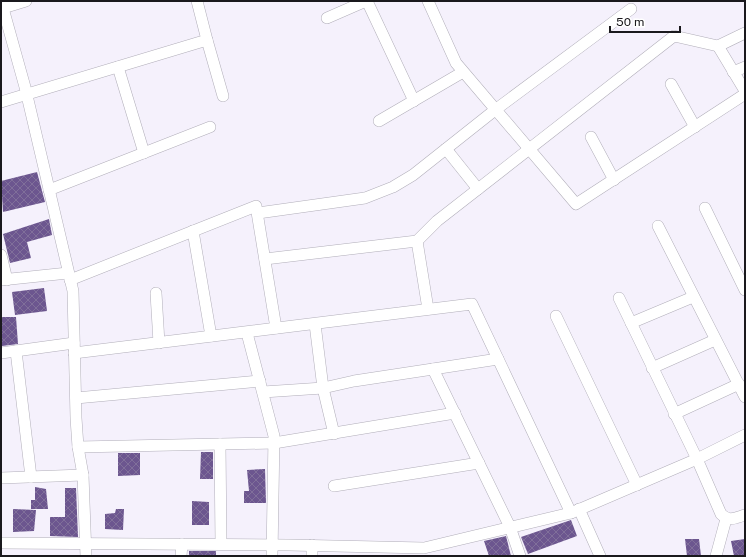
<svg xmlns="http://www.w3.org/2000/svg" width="746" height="557" font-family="'Public Sans',sans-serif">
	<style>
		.building { fill: url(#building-cross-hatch) }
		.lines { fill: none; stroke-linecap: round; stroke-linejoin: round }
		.minor-casing { stroke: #b1aeb9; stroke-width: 12 }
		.minor { stroke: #fff; stroke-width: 11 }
	</style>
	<defs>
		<pattern id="building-cross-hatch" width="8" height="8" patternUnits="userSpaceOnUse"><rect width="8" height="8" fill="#6c568f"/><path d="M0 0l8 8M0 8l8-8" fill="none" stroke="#806f9a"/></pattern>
	</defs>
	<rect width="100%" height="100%" fill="#f5f1fc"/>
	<!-- building -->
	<g class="building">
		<path d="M37,172L45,202L3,212L1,181Z"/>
		<path d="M49,219L52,235L27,242L31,258L10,263L3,234Z"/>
		<path d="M44,288L47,311L15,315L12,292Z"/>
		<path d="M1,317H16L18,344L2,346Z"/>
		<path d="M201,452H213V479H200Z"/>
		<path d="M118,453H140V475L118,476Z"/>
		<path d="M265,469L266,503H244V491H249L247,470Z"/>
		<path d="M35,487L46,489L48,509H31V500H35Z"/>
		<path d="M65,488H76L78,537L50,536V517H65Z"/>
		<path d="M192,501L209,502V525H192Z"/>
		<path d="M13,509L36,510L34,531L13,532Z"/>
		<path d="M116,509H124L123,530L105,529V514L115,513Z"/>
		<path d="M571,520L577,536L528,554L521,537Z"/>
		<path d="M506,536L511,556H489L484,541Z"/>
		<path d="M685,539H699L701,556H687Z"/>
		<path d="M745,539V556H734L731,541Z"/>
		<rect x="189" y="551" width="27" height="5"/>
	</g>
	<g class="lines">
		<defs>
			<g id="minor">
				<path d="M1,1L25,87L73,291L76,418L78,447L83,475L86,556"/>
				<path d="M367,1L414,101"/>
				<path d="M428,1L456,63L576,204L745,94"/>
				<path d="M3,8L26,1"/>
				<path d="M327,18L366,1"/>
				<path d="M207,40L223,96"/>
				<path d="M718,46L745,91"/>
				<path d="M118,67L144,153"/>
				<path d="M733,72L745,67"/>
				<path d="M671,84L695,127"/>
				<path d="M1,102L207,40L197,1"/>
				<path d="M379,121L463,72"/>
				<path d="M591,137L614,180"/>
				<path d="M446,149L478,189"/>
				<path d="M49,190L210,127"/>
				<path d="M705,208L745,290"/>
				<path d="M258,213L365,198L393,187L413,175L495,110L631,9"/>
				<path d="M658,226L745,397"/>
				<path d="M193,231L211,336"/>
				<path d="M417,241L428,309"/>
				<path d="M1,255L7,280"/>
				<path d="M265,259L417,241L437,221L674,36L718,46L745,33"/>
				<path d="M1,280L68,273"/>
				<path d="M70,280L256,206L276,328"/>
				<path d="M156,293L159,343"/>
				<path d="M619,298L697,459L721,514C729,522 735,518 745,515"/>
				<path d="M556,316L637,485"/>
				<path d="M631,323L693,297"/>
				<path d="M315,324L323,388L334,434"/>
				<path d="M247,333L274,436L272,556"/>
				<path d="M16,351L31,477"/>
				<path d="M1,353L74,343"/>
				<path d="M498,359L433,369L510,527L520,556"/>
				<path d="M652,368L715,340"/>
				<path d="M263,392L323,388L354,381L433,369"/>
				<path d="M76,398L260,381"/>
				<path d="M674,414L739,384"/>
				<path d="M220,444L221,544"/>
				<path d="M78,447L274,443L455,413"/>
				<path d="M1,478L83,475"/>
				<path d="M334,486L479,463"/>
				<path d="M579,509L600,556"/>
				<path d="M571,513L697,459L745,435"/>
				<path d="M1,543L289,545L424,548L571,513L472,304L74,353"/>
				<path d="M312,545V556"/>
				<path d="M181,556L182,544"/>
				<path d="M716,556L726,519"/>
			</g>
		</defs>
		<!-- minor casing -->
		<use href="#minor" class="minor-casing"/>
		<!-- minor -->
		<use href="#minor" class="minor"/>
	</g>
	<!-- border -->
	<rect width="746" height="557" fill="none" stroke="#1a191d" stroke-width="4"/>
	<!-- scale -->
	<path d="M610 26v6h70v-6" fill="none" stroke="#1a191d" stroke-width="2"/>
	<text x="616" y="26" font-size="12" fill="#1a191d" stroke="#ffffff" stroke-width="3" paint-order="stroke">50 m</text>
</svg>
